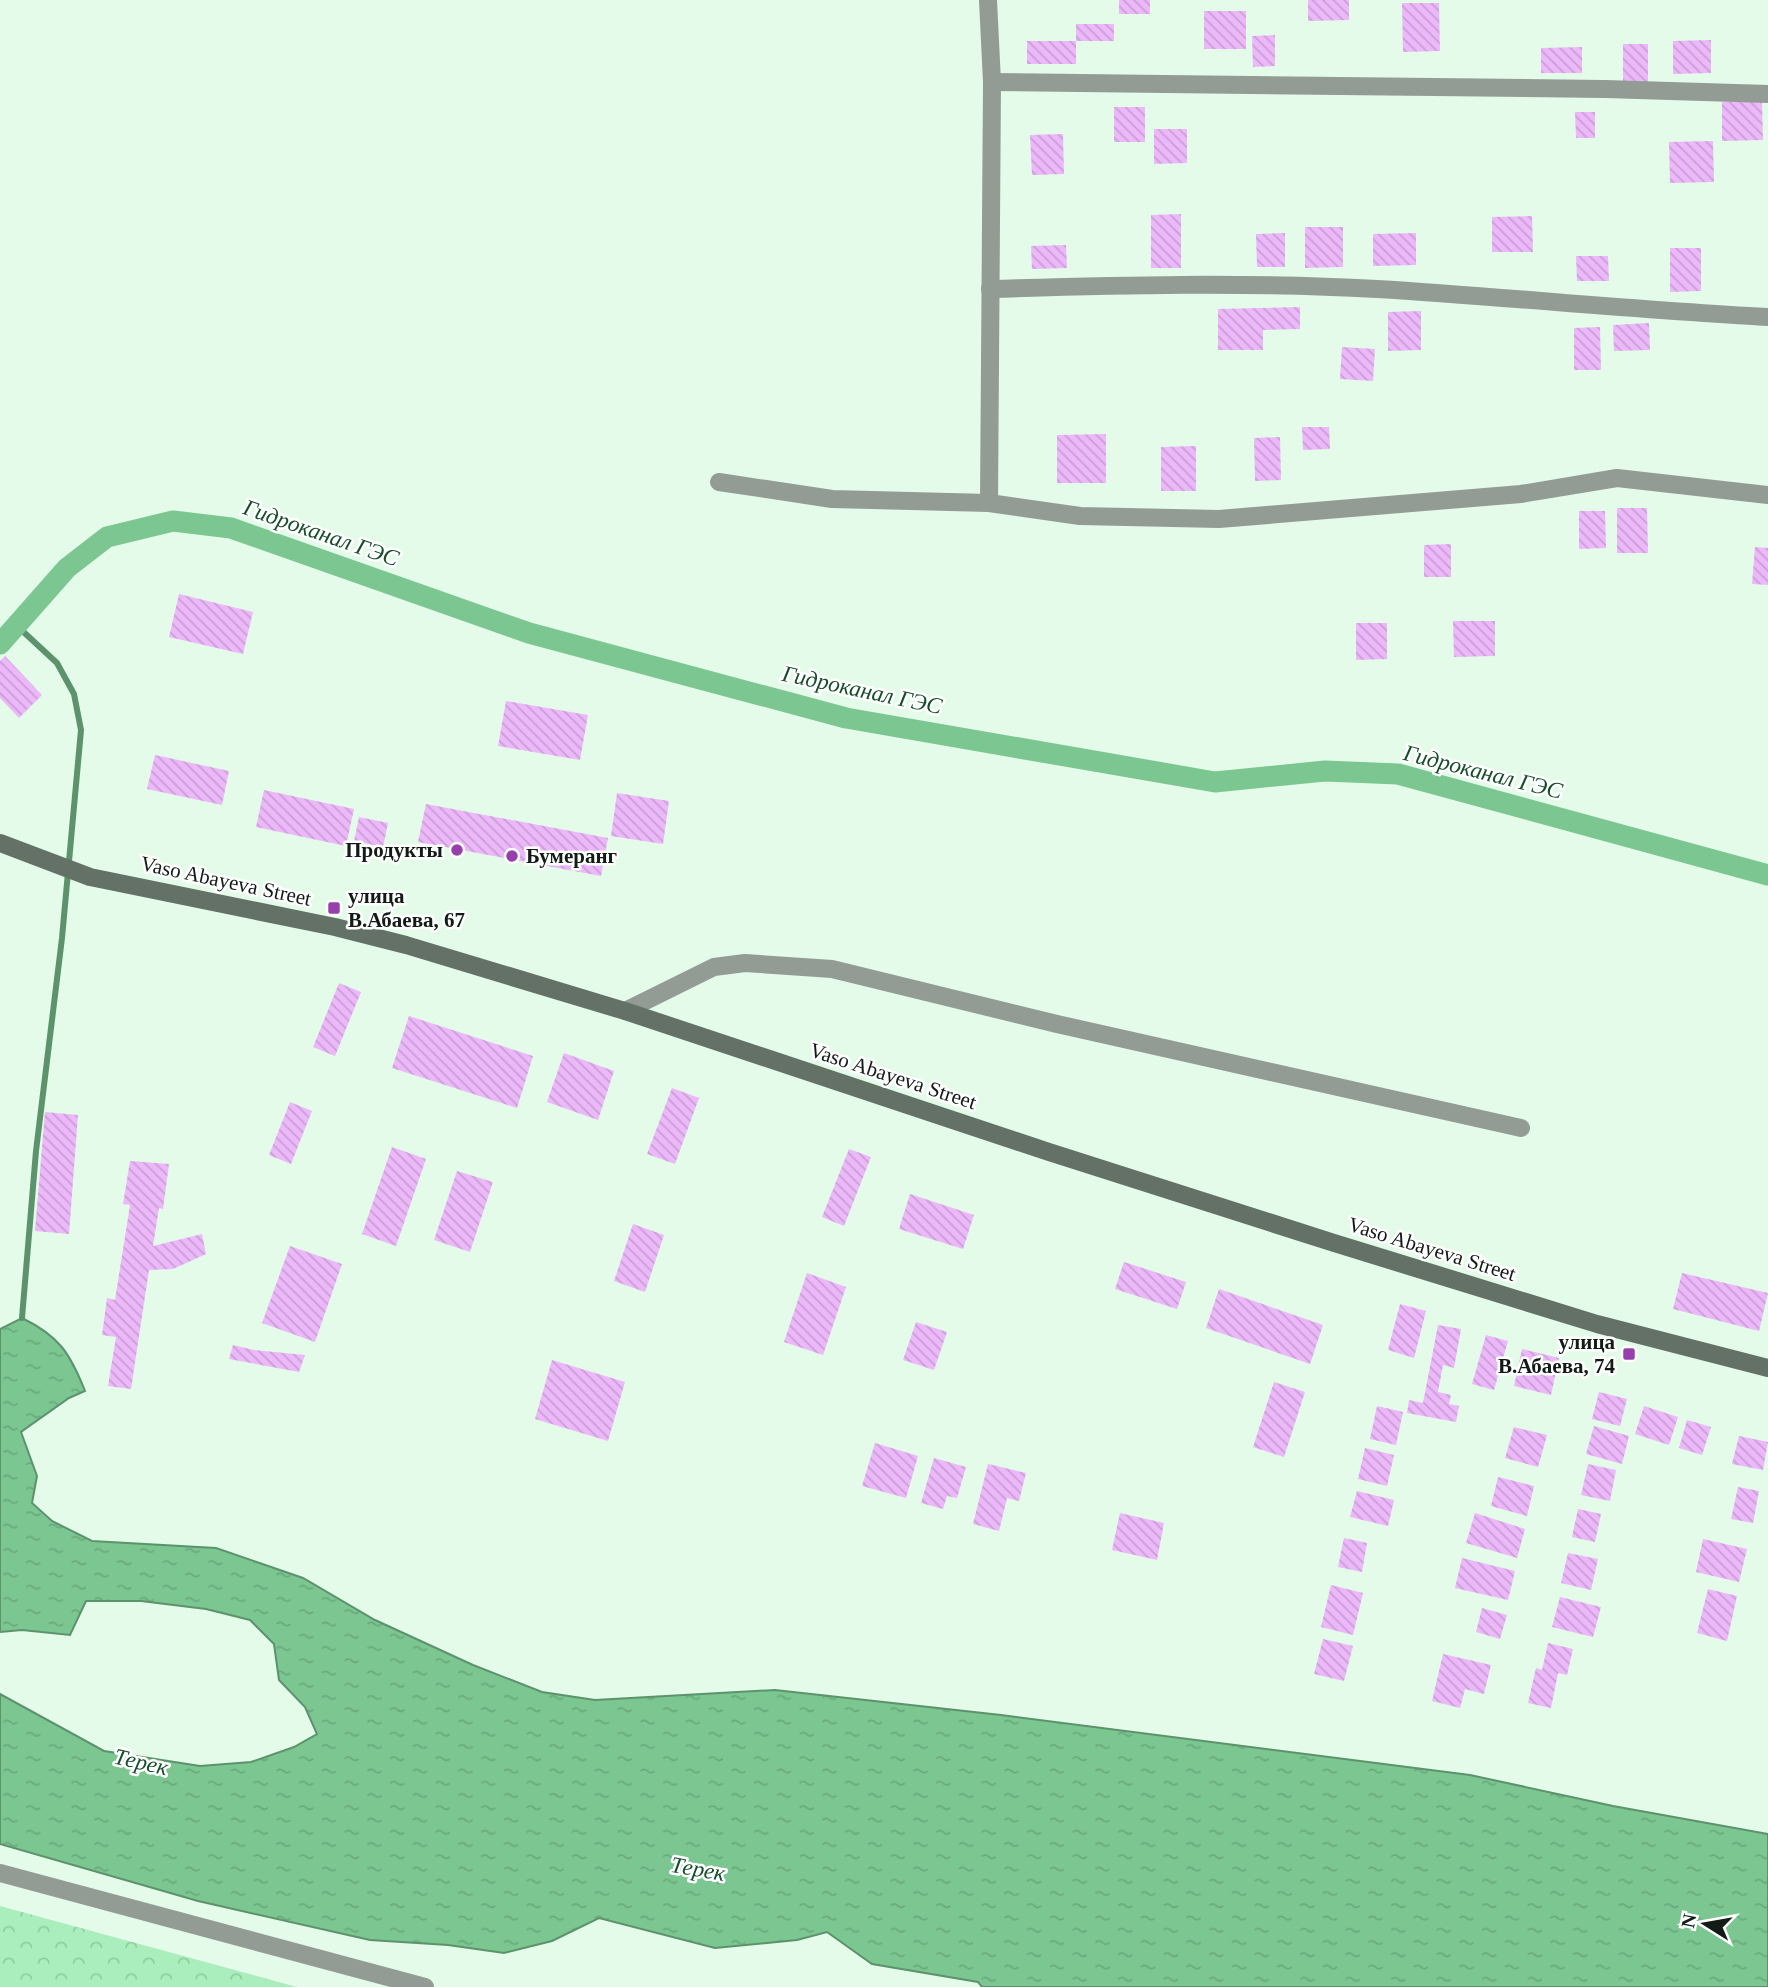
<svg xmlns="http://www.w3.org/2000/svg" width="1768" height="1987" font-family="'Times New Roman',serif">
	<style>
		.forest { fill: url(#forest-crowns) }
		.water { fill: url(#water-ripples); stroke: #5c936c; stroke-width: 2 }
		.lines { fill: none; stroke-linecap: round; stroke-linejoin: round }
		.stream { stroke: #5c936c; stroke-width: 6 }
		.canal { stroke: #7cc692; stroke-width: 21 }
		.building { fill: url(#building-back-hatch) }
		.minor { stroke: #929b94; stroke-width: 18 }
		.secondary { stroke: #637167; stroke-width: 18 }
		.poi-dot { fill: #9740ac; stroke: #fff; stroke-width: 2.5 }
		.labels { text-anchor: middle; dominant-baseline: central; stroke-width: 5; stroke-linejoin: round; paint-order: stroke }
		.poi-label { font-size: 21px; font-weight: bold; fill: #121b15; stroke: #fff; text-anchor: end }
		.street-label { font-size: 21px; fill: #121b15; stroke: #fff }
		.water-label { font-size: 23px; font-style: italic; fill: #164d2b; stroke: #fff }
	</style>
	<defs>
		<pattern id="forest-crowns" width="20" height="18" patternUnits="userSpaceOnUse" patternTransform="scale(1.75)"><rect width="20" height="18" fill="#aaeebd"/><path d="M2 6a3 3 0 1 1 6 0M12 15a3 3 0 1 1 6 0" fill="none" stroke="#91cca2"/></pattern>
		<pattern id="water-ripples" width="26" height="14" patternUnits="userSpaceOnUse" patternTransform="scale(1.75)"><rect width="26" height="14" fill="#7cc692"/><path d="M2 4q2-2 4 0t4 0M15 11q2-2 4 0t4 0" fill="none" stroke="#6aaa7d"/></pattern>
		<pattern id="building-back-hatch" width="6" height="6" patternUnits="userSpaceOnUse" patternTransform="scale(1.75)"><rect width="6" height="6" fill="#ecb8f9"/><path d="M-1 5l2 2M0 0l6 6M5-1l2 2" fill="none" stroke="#c99ed5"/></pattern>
	</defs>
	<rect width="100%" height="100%" fill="#e4fbea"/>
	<!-- forest -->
	<path class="forest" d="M0,1906L297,1987H0Z"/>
	<!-- water -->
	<path class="water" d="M22,1318C59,1336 70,1353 85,1391L69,1398L21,1432L37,1476L32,1503L52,1521L92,1541L216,1548L303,1578L375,1620L473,1665L542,1692L595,1700L775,1690L1001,1715L1470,1775L1613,1806L1768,1834V1987H982L978,1982L872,1964L827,1932L797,1940L715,1948L599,1918L552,1941L504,1953L448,1945L370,1940L198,1901L0,1844V1694L104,1751L200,1766L251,1762L294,1747L317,1734L305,1707L279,1680L274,1644L250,1620L206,1609L141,1601H86L70,1635L22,1630L0,1632V1329Z"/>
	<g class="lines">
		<!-- stream -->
		<path class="stream" d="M16,625L57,663L74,694L81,730L62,938L36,1151L22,1318"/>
		<!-- canal -->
		<path class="canal" d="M0,644L67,568L107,537L173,521L231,528L529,633L846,718L1215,782L1325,771L1398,774L1768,875"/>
	</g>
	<!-- building -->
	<g class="building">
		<rect x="1119" y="0" width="31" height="14"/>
		<path d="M1308,0H1349V20L1308,21Z"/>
		<path d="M1402,3H1439L1440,51L1403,52Z"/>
		<rect x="1204" y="11" width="42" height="38"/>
		<rect x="1076" y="24" width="38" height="17"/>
		<path d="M1275,35V66L1253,67L1252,36Z"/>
		<path d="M1711,40V73L1673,74V41Z"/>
		<rect x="1027" y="41" width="49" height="23"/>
		<rect x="1623" y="44" width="25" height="41"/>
		<path d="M1582,47V73H1541V48Z"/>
		<path d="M1762,101L1763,140L1722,141V102Z"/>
		<rect x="1114" y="107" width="31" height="35"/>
		<path d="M1575,112H1595V138H1576Z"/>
		<path d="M1154,129H1187V163L1154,164Z"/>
		<path d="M1063,134L1064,174L1032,175L1030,135Z"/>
		<path d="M1713,141L1714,182L1670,183L1669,142Z"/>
		<path d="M1181,214V268H1151V215Z"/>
		<path d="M1532,216L1533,252H1492V217Z"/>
		<path d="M1305,227H1343V267L1305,268Z"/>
		<path d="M1285,233V267H1257L1256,234Z"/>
		<path d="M1416,233V265L1373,266V234Z"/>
		<path d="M1066,245L1067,268L1032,269L1031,246Z"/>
		<path d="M1670,248H1701V291L1670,292Z"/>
		<path d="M1576,256H1608L1609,281H1577Z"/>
		<path d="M1300,307V329L1263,330V350H1218V309Z"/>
		<path d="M1421,311V350L1388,351V312Z"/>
		<path d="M1649,323L1650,350L1614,351L1613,325Z"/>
		<path d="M1600,327L1601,370H1574V328Z"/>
		<path d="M1342,347L1375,349L1373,381L1340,379Z"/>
		<path d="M1302,427H1329L1330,449L1303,450Z"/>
		<path d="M1106,434V483H1057V435Z"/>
		<path d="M1280,437L1281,480L1255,481L1254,438Z"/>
		<path d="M1196,446V491H1161V447Z"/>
		<path d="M1617,508H1647L1648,553H1617Z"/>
		<path d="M1579,511H1605L1606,548L1579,549Z"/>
		<path d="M1451,544V577H1424V545Z"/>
		<path d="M1755,547L1768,548V585L1752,584Z"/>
		<path d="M179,594L253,612L243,654L169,637Z"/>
		<path d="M1453,621H1495V656L1454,657Z"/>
		<path d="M1356,623H1387V659L1356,660Z"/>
		<path d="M5,656L42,695L19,718L0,698V661Z"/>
		<path d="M506,701L588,715L580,760L498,746Z"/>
		<path d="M155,755L229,771L222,805L147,789Z"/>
		<path d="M264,790L354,809L346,846L256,827Z"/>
		<path d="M617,793L669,801L663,844L611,836Z"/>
		<path d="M426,804L608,838L601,876L418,842Z"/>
		<path d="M359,817L388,823L383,847L354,841Z"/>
		<path d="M339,983L361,992L335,1056L313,1047Z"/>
		<path d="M409,1016L533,1056L517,1108L392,1068Z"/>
		<path d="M564,1053L614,1071L598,1120L547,1102Z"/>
		<path d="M672,1088L699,1098L675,1164L647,1154Z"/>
		<path d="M290,1102L312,1111L291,1164L269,1155Z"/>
		<path d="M45,1112L78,1115L69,1234L35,1231Z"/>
		<path d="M392,1147L426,1159L396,1246L362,1234Z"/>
		<path d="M849,1149L871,1157L844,1226L822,1217Z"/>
		<path d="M130,1161L169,1164L163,1209L159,1208L153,1246L202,1234L206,1254L173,1269L149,1270L131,1389L108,1386L116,1337L102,1335L107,1298L115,1300L130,1205L123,1204Z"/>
		<path d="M457,1171L493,1182L470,1252L434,1240Z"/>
		<path d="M910,1194L974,1215L963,1249L899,1229Z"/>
		<path d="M633,1224L664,1235L645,1292L614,1281Z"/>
		<path d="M290,1246L342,1264L315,1342L262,1323Z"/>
		<path d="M1124,1262L1186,1282L1177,1309L1115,1289Z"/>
		<path d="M807,1273L846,1287L823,1355L784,1342Z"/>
		<path d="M1682,1273L1768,1293L1759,1331L1673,1309Z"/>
		<path d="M1219,1289L1323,1325L1310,1364L1206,1328Z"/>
		<path d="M1400,1304L1426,1311L1414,1358L1388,1350Z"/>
		<path d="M916,1322L947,1332L934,1370L903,1360Z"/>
		<path d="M1438,1325L1461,1329L1454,1368L1443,1365L1438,1392L1451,1395L1449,1404L1459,1406L1456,1422L1407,1413L1409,1400L1423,1403Z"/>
		<path d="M1486,1335L1508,1341L1494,1390L1472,1384Z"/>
		<path d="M233,1345L254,1350L305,1355L299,1372L229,1359Z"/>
		<path d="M1522,1349L1559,1358L1551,1395L1514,1386Z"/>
		<path d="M552,1360L625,1382L608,1441L535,1419Z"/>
		<path d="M1274,1382L1305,1392L1284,1457L1253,1447Z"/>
		<path d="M1599,1392L1627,1399L1620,1426L1592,1419Z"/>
		<path d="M1377,1406L1403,1412L1396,1445L1370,1439Z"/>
		<path d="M1644,1406L1678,1417L1669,1445L1635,1434Z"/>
		<path d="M1687,1420L1711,1427L1702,1455L1679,1448Z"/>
		<path d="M1594,1426L1629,1436L1622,1464L1586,1454Z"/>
		<path d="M1514,1427L1547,1435L1538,1467L1505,1458Z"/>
		<path d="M1739,1436L1768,1442L1763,1470L1732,1464Z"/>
		<path d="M875,1443L918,1456L906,1498L862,1486Z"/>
		<path d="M1365,1448L1394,1455L1387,1486L1358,1479Z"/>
		<path d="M934,1458L966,1467L957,1498L947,1496L943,1509L921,1503Z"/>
		<path d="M988,1464L1026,1473L1019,1501L1007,1498L999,1531L973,1524Z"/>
		<path d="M1588,1464L1616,1470L1610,1501L1581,1495Z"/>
		<path d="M1498,1477L1534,1486L1527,1516L1491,1506Z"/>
		<path d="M1738,1487L1759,1491L1753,1523L1731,1519Z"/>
		<path d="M1357,1491L1394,1500L1388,1526L1350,1517Z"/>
		<path d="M1578,1509L1601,1514L1595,1542L1572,1537Z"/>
		<path d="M1120,1513L1164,1523L1157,1560L1112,1550Z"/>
		<path d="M1475,1513L1525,1529L1517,1558L1466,1543Z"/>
		<path d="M1344,1538L1367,1543L1362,1572L1338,1567Z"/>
		<path d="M1703,1539L1747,1549L1739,1582L1696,1572Z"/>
		<path d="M1568,1553L1598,1559L1591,1590L1561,1583Z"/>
		<path d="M1462,1558L1515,1571L1508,1600L1455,1588Z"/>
		<path d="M1331,1585L1363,1593L1353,1635L1321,1627Z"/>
		<path d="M1708,1589L1737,1596L1727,1641L1697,1633Z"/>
		<path d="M1560,1597L1601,1607L1593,1637L1552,1627Z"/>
		<path d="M1482,1608L1507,1615L1500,1639L1476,1632Z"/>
		<path d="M1323,1639L1353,1646L1344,1681L1314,1674Z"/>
		<path d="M1548,1643L1573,1649L1567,1675L1558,1673L1551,1708L1528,1703L1536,1668L1542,1670Z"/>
		<path d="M1443,1654L1491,1665L1484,1694L1465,1689L1460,1708L1432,1701Z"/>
	</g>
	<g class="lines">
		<!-- minor -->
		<g class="minor">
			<path d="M988,0L992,82L989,503"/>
			<path d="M992,82L1605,89L1768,94"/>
			<path d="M990,289C1119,285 1247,282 1377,289C1507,297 1637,310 1768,317"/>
			<path d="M719,482L832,499L989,503L1080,516L1219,519L1521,494L1617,478L1768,495"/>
			<path d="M625,1011L714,967L745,963L832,969L1057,1024L1521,1128"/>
			<path d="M0,1873L425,1987"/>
		</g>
		<!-- secondary -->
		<path class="secondary" d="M0,843L90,877L335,927L406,945L625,1011L1049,1152L1331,1242L1597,1324L1768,1368"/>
	</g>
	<!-- markers -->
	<g class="poi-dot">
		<circle cx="457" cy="850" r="7"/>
		<circle cx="512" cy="856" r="7"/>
		<rect x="327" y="901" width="14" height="14" rx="3.5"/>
		<rect x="1622" y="1347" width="14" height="14" rx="3.5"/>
	</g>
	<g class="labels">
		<!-- poi labels -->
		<g class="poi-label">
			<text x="443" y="850">Продукты</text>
			<text x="526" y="856" text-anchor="start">Бумеранг</text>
			<text x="348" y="896" text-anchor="start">улица<tspan x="348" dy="24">В.Абаева, 67</tspan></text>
			<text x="1615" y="1342">улица<tspan x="1615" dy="24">В.Абаева, 74</tspan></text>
		</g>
		<!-- street labels -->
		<g class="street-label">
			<text transform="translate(226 881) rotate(12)">Vaso Abayeva Street</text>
			<text transform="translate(893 1076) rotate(18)">Vaso Abayeva Street</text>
			<text transform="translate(1432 1249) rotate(17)">Vaso Abayeva Street</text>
		</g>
		<!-- water labels -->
		<g class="water-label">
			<text transform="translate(321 533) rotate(19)">Гидроканал ГЭС</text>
			<text transform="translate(862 690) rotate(12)">Гидроканал ГЭС</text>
			<text transform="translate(1483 772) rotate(14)">Гидроканал ГЭС</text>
			<text transform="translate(141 1762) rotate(13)">Терек</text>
			<text transform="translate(698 1869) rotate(10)">Терек</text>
		</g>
	</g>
	<!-- north arrow -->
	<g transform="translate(1705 1924) rotate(281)" stroke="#ffffff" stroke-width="5" paint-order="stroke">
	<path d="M0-5L12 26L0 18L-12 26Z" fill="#121b15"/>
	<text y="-10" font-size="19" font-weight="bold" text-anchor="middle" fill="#121b15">N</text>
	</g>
</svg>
